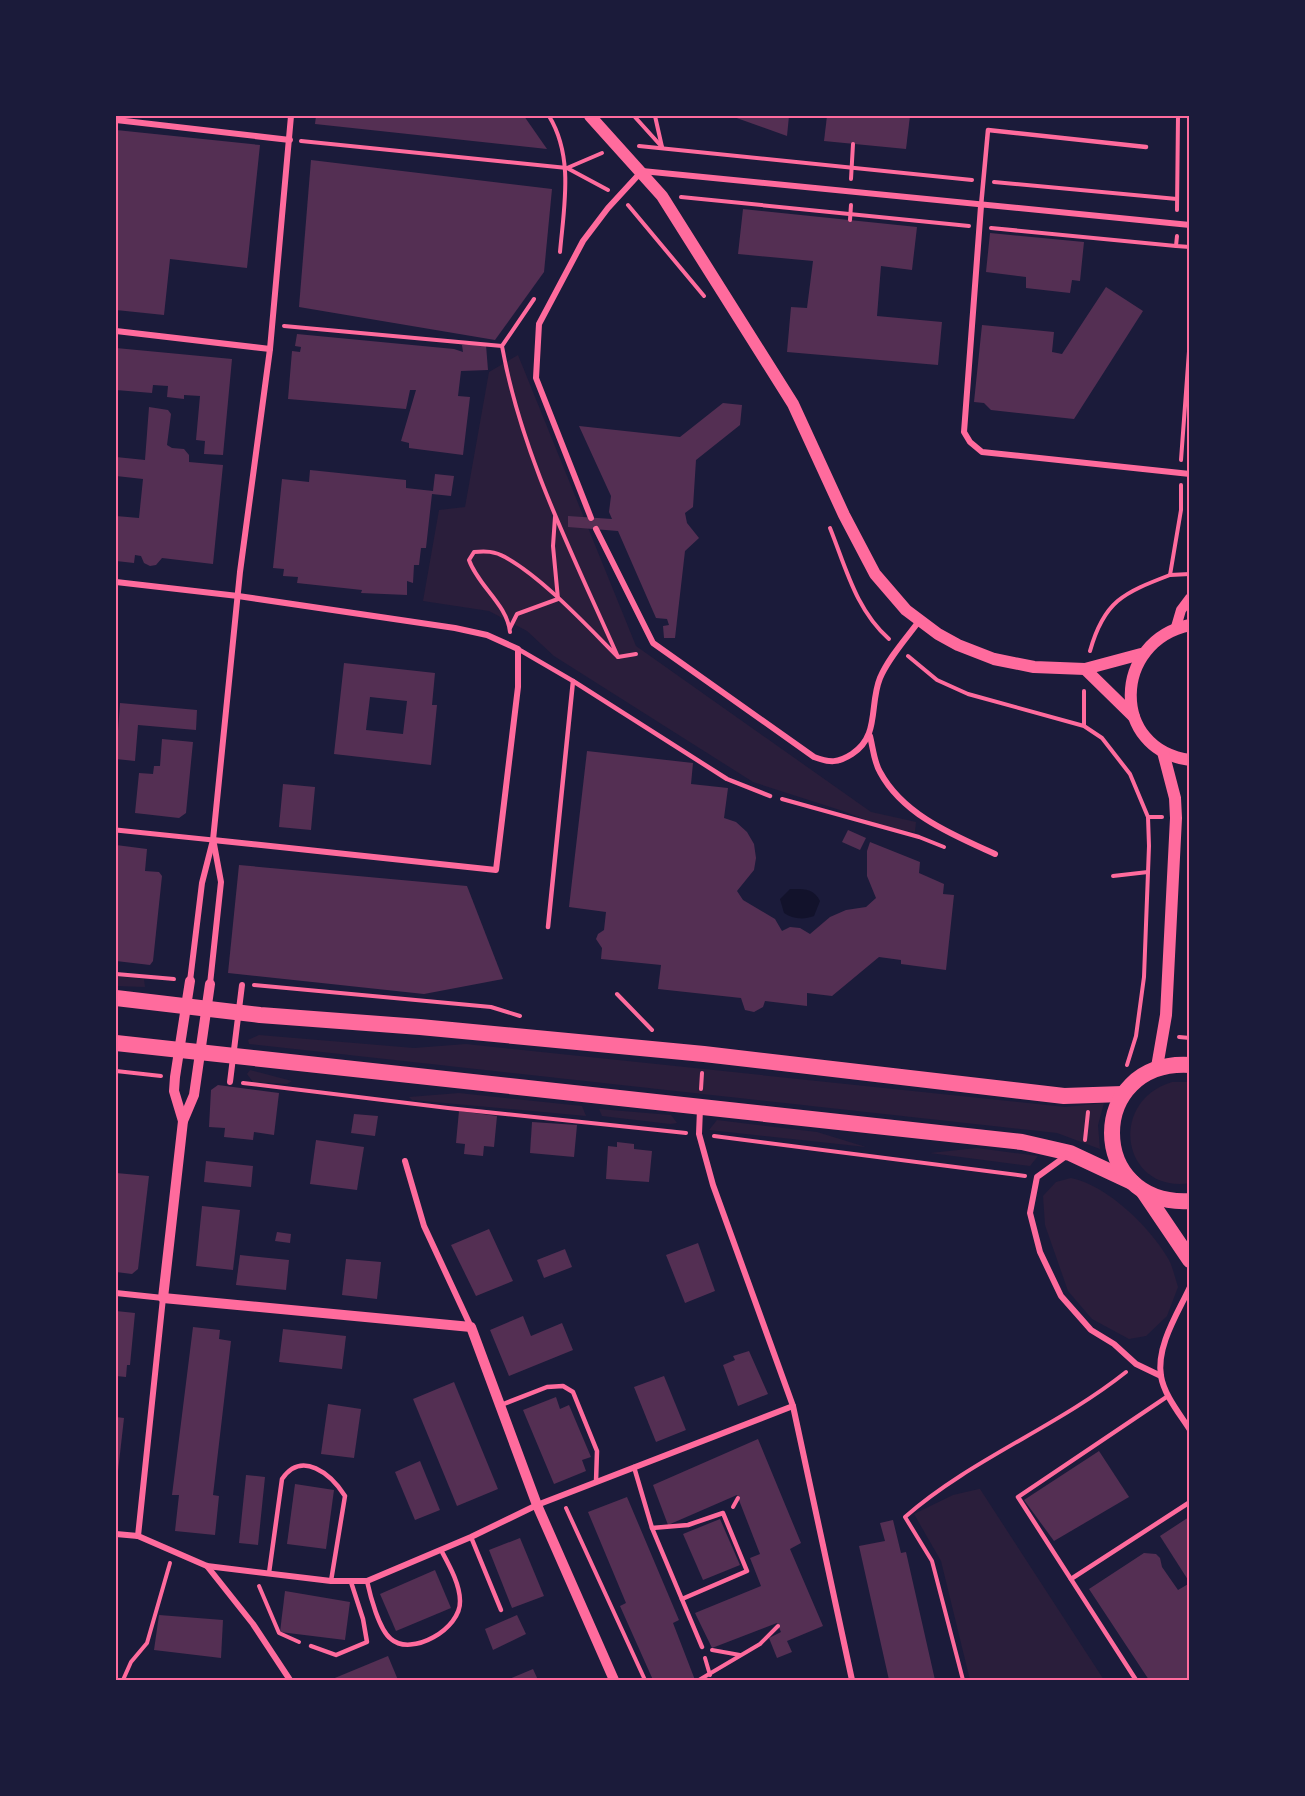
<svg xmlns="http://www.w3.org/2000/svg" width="1305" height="1796" font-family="'Titillium Web',sans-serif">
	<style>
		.green { fill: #2a1e3b }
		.water { fill: #12122b }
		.building { fill: #542f53; fill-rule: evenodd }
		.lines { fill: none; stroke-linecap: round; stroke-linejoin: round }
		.path { stroke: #ff6b9d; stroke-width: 4 }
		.service { stroke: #ff6b9d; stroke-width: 4.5 }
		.pedestrian { stroke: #ff6b9d; stroke-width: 5 }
		.minor { stroke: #ff6b9d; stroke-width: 6 }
		.tertiary { stroke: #ff6b9d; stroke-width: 10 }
		.secondary { stroke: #ff6b9d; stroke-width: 12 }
		.trunk { stroke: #ff6b9d; stroke-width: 16 }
		.neatline { fill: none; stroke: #ff6b9d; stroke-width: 2 }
	</style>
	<rect width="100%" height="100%" fill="#1b1b3a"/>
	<!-- green -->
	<g class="green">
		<path d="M518,355L636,646L871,812L916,822L915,832L884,827L843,811L753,782L554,656L527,631L489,611L423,601L439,510L465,507L489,372Z"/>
		<path d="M116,976L144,979L145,987L116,986Z"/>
		<path d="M259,1035L414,1048L466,1044L1065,1107L1104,1103L1098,1125L1100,1149L1057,1133L249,1044L248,1040Z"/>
		<path d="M250,1070L292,1081L287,1084L253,1082L247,1074Z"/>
		<path d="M1172,1082H1189L1190,1183C1123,1194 1106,1102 1172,1082Z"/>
		<path d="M459,1093L582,1106L586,1116L412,1100L409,1097Z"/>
		<path d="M599,1109L671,1115L677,1123L670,1124L602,1116Z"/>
		<path d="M717,1120L817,1132L866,1147L709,1130Z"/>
		<path d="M977,1148L1038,1156L1030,1166L930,1153Z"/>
		<path d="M1071,1178C1107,1185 1151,1228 1169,1260C1173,1268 1175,1278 1178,1287L1167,1316L1146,1336L1129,1339L1092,1319L1068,1291L1045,1225L1043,1196L1056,1182Z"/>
		<path d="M979,1489H980L1104,1680H970L941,1561L914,1514L953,1495Z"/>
	</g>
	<!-- water -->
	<path class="water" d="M790,889C803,889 814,888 820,901L814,916C804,920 792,919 784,913L780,899Z"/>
	<!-- building -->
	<g class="building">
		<path d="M316,116H524L547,149L315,124Z"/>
		<path d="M731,116H789L787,136Z"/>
		<path d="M827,116H910L906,149L824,141Z"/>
		<path d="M116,130L260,145L247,268L170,259L164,315L116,310Z"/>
		<path d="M311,160L552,189L544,272L495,340L299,307Z"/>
		<path d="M743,209L917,227L912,270L881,266L877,316L942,322L938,365L787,352L791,307L807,308L813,261L738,254Z"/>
		<path d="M990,233L1084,242L1080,281L1072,280L1070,293L1026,288V277L986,272Z"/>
		<path d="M1106,287L1143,311L1074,419L991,410L984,403L974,402L982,325L1054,332L1052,352L1062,354Z"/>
		<path d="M297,334L454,349L463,352L462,345H486L488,370L461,371L458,396L470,397L463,455L409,448V443L401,441L416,390H410L406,409L288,399L292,351L300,352L301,347L295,346Z"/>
		<path d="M116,348L232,359L223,455L204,454L205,441L196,440L200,396L184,395V399L167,397L168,386L153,385L152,393L116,390Z"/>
		<path d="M723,403L742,405L740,425L696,460L693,507L685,513L687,523L699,538L685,551L675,638H664L663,626L669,625L667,619L656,618L618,531L568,527V516L612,519L609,512L611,496L579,426L680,437Z"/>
		<path d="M149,407L168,410L171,414L167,445L172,448L184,449L189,455V462L223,465L213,564L162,558L156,565L150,566L144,563L141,556L135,555L134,563L116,561V516L139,518L143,479L116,476V457L145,460Z"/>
		<path d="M310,470L406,480V488L433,491L435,474L454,476L451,496L432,494L426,548H421L419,565H414L413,583L407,581V595L361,593L362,590L297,583L298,577L283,576L284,569L273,568L282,479L309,482Z"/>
		<path d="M344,663L435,673L432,705H437L431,765L334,754ZM370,697L407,701L403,734L366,730Z"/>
		<path d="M120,703L197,710L196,730L138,725L135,761L116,759Z"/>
		<path d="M162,739L193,742L186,813L179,818L135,813L139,773L153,774L154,766H160Z"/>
		<path d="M587,751L693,763L691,784L728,788L724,818L736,822L747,832L754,844L756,858L754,870L737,891L743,900L775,919L782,931L790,927L800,928L810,934L830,917L846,910L866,907L876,898L867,876V851L870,842L920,862L919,873L944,884L943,894L954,895L946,970L901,964V960L879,957L832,996L807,993V1006L765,1001L763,1007L754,1012L745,1010L741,998L658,989L661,965L601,959L602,948L596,939L598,934L604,930L606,912L569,907Z"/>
		<path d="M283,784L315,787L311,830L279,827Z"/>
		<path d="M848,830L866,838L860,850L842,842Z"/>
		<path d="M116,845L147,849L145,871L159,872L162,876L153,961L150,965L116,961Z"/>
		<path d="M239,865L467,886L503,979L424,994L228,973Z"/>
		<path d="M218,1085L279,1093L274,1135L254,1132L253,1140L224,1137L225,1128L209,1127L211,1090Z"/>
		<path d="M459,1111L497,1116L494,1147L484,1146L483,1156L464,1154L465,1144L456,1143Z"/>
		<path d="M354,1114L378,1116L375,1136L351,1133Z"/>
		<path d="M532,1122L577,1125L574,1157L530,1153Z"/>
		<path d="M316,1140L364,1147L357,1190L310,1184Z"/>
		<path d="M617,1142L634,1144V1149L652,1151L649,1182L606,1179L608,1146L617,1147Z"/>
		<path d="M206,1161L253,1166L251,1187L204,1182Z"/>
		<path d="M116,1173L149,1176L138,1269L132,1274L116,1272Z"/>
		<path d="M202,1206L240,1210L233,1270L196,1266Z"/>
		<path d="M489,1229L513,1281L476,1296L451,1245Z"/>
		<path d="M277,1232L291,1234L290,1243L275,1241Z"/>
		<path d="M698,1243L715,1291L685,1303L666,1255Z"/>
		<path d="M565,1249L572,1267L544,1278L537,1260Z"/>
		<path d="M240,1255L289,1260L286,1290L236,1285Z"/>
		<path d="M346,1259L381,1262L377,1299L342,1295Z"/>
		<path d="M116,1311L135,1313L130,1365H127L126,1377L116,1376Z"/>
		<path d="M523,1316L531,1336L562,1323L573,1350L509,1376L490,1330Z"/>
		<path d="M193,1327L220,1330L219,1339L231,1341L213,1495L219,1496L215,1535L175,1531L179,1495H172Z"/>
		<path d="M283,1329L346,1336L342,1369L279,1362Z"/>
		<path d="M749,1351L768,1394L738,1406L723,1365L735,1360L733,1356Z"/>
		<path d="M664,1376L686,1430L656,1442L634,1387Z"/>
		<path d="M454,1382L498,1489L457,1506L413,1399Z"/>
		<path d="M556,1397L560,1409L569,1405L591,1457L582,1460L586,1471L554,1484L523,1410Z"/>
		<path d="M328,1404L361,1409L354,1458L321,1454Z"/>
		<path d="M116,1417L124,1418L117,1480H116Z"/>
		<path d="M758,1439L801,1543L790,1549L823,1626L787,1641L792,1652L777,1658L769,1638L781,1632L777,1623L712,1648L695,1613L761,1586L750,1558L760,1554L737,1495L668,1525L653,1485Z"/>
		<path d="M1099,1451L1129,1497L1054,1541L1024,1500Z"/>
		<path d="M420,1461L440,1510L415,1520L395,1472Z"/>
		<path d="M246,1475L265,1477L258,1545L239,1543Z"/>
		<path d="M295,1484L334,1490L326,1549L287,1544Z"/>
		<path d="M627,1497L679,1620L673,1623L695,1680H653L620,1606L626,1603L588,1512Z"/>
		<path d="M1189,1517L1190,1519V1583L1160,1536Z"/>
		<path d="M720,1519L740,1565L703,1580L683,1534Z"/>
		<path d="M893,1520L901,1553L906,1552L935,1680H889L859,1546L885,1541L880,1523Z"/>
		<path d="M520,1538L544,1596L512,1608L489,1550Z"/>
		<path d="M1144,1553L1156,1554L1160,1558L1162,1567L1178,1590L1190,1583V1680H1149L1089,1589Z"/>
		<path d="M435,1570L451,1608L396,1631L380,1594Z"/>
		<path d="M285,1591L350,1602L345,1640L280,1632Z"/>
		<path d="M159,1615L223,1620L221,1658L154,1650Z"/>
		<path d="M517,1615L526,1634L493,1650L485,1629Z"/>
		<path d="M388,1656L398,1680H330Z"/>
		<path d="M533,1669L538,1680H507Z"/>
	</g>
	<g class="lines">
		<!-- path -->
		<g class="path">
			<path d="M549,116C574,157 564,206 560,252"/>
			<path d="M634,116L662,147"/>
			<path d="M655,116L662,147"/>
			<path d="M301,141L567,168L608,190"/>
			<path d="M639,146L972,180"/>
			<path d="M567,168L602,153"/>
			<path d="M851,179L853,144"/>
			<path d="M994,182L1177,199"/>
			<path d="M681,197L969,226"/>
			<path d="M628,205L704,296"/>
			<path d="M1177,210L1178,116"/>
			<path d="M850,220L851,205"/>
			<path d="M991,228L1176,246"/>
			<path d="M1177,236L1176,246L1190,247"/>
			<path d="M284,326L502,346"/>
			<path d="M1181,460L1190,338"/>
			<path d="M830,528C846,568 856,610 889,639"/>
			<path d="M1170,575L1190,574"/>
			<path d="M510,628L517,614L558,599L553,546L555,517"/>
			<path d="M510,632C507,604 478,586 469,560L474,552C485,551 495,551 505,557C543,578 587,626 618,657C574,557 521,454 502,346L534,299"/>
			<path d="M1090,651C1104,601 1123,593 1170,575L1181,510V485"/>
			<path d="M908,656L937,680L968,694L1084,726L1102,738L1130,774L1148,817L1149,846L1144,977L1136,1036L1127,1065"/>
			<path d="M618,657L636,654"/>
			<path d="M1084,725V691"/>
			<path d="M782,799L919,837L944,847"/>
			<path d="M1148,817H1162"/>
			<path d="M1113,876L1148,872"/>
			<path d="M116,974L174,979"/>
			<path d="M254,985L491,1007L520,1016"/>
			<path d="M617,994L652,1030"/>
			<path d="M1179,1037L1190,1038"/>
			<path d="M116,1071L161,1076"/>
			<path d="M243,1083L448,1108L686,1133"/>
			<path d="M701,1089L702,1073"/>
			<path d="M714,1136L1025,1176"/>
			<path d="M1085,1140L1088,1112"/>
			<path d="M733,1507L738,1498"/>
			<path d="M566,1508L645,1680"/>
			<path d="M259,1586L279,1633L299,1642"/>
			<path d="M712,1650L740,1655"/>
			<path d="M705,1658L710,1675"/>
			<path d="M123,1680L131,1662L147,1643L170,1563"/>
			<path d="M699,1680L760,1644L778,1626"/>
			<path d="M963,1680L932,1561L905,1517C971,1459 1057,1427 1126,1372"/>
		</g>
		<!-- service -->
		<g class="service">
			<path d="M981,206L988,130L1146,147"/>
			<path d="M518,649L573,681L727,779L770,796"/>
			<path d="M548,927L573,681"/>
			<path d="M501,1405L547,1387L563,1386L573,1392L597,1451L596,1482"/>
			<path d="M634,1467L652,1528L702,1647"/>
			<path d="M652,1528L688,1525L723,1513L747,1571L682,1599"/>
			<path d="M471,1537L501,1610"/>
			<path d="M269,1573L282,1479C302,1450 331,1474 345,1496L331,1581"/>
			<path d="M1071,1579L1190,1502"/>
			<path d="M367,1581C370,1595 379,1630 391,1639C411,1657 461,1629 460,1601C460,1584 449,1565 441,1550"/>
			<path d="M311,1646L336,1655L367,1642L363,1619L351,1582"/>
			<path d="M1136,1680L1018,1497L1168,1396"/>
		</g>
		<!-- pedestrian -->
		<path class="pedestrian" d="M116,830L213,840"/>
		<!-- minor -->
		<g class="minor">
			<path d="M116,120L290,140"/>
			<path d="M981,206L964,432L970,442L982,452L1190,474"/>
			<path d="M116,331L270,349"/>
			<path d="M591,518L536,378L539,324L583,241L608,208L642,171L1190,225"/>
			<path d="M596,529L653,643L814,757C830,763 838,763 852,754C880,736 869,705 880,678C889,657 906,639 919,621"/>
			<path d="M116,582L238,596L455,628L487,635L518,649V687L496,870L213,840"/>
			<path d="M870,736C873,748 874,762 880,772C903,815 953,835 995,854"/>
			<path d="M190,981L202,883L213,840L240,572L270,349L291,116"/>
			<path d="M210,984L221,882L214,844"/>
			<path d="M230,1082L242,985"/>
			<path d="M700,1109L699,1134L713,1185L793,1406L852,1680"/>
			<path d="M1066,1156L1037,1177L1030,1213L1040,1252L1061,1296L1091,1330L1114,1344L1136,1364L1161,1376"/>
			<path d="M405,1161L424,1226L471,1327"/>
			<path d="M1190,1287C1178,1313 1156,1346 1161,1376C1164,1395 1180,1414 1190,1430"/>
			<path d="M116,1293L163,1298L138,1536"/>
			<path d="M116,1534L138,1536L207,1566L331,1581H367L471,1537L537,1505L793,1406"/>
			<path d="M207,1566L253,1624L290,1680"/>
		</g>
		<!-- tertiary -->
		<g class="tertiary">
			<path d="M1176,627L1181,610L1190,598"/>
			<path d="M210,984L194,1095L183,1121L163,1298L471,1327L537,1505L614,1680"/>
			<path d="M183,1121L174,1091L175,1077L190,981"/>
		</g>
		<!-- secondary -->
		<g class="secondary">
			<path d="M590,116L662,196L793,404L844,515L875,574L906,610L938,634L958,645L994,659L1034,667L1085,669L1141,654"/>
			<path d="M1190,625C1112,641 1110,750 1190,760"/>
			<path d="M1085,669L1134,717"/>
			<path d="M1157,1067L1166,1015L1176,818L1175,798L1163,752"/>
		</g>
		<!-- trunk -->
		<g class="trunk">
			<path d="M116,998L260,1015L420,1027L704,1054L1064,1096L1123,1094"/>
			<path d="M116,1043L1022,1142L1070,1153L1132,1182"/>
			<path d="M1190,1065C1086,1059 1086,1207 1190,1201"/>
			<path d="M1144,1192L1190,1260"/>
		</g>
	</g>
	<!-- border -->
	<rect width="1305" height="1796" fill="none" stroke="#1b1b3a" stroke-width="234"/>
	<rect x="117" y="117" width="1071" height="1562" class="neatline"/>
</svg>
